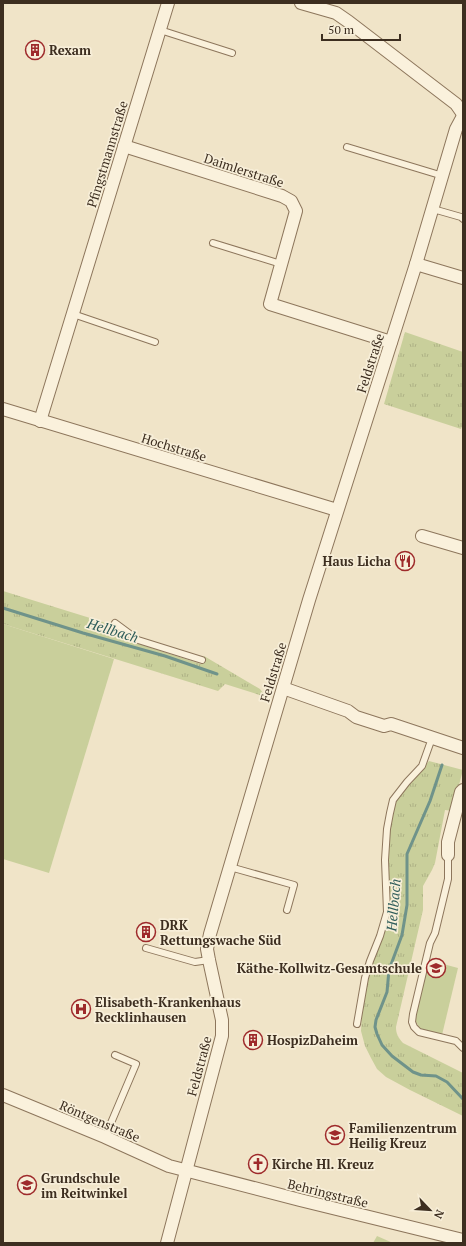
<svg xmlns="http://www.w3.org/2000/svg" width="466" height="1246" font-family="'PT Serif',serif">
	<style>
		.grass { fill: url(#grass-tufts) }
		.garden { fill: #c9cf9b }
		.lines { fill: none; stroke-linecap: round; stroke-linejoin: round }
		.stream { stroke: #6f938a; stroke-width: 3 }
		.lane-casing { stroke: #8d765c; stroke-width: 8 }
		.street-casing { stroke: #8d765c; stroke-width: 14 }
		.lane { stroke: #faf1dc; stroke-width: 6 }
		.street { stroke: #faf1dc; stroke-width: 12 }
		.labels { text-anchor: middle; dominant-baseline: central; stroke-width: 3.5; stroke-linejoin: round; paint-order: stroke }
		.poi-label { font-size: 13px; font-weight: bold; fill: #3d2e20; stroke: #f7eed8; text-anchor: start }
		.street-label { font-size: 13px; fill: #3d2e20; stroke: #f7eed8 }
		.water-label { font-size: 14px; font-style: italic; fill: #2f5d5a; stroke: #f7eed8 }
	</style>
	<defs>
		<pattern id="grass-tufts" width="24" height="20" patternUnits="userSpaceOnUse"><rect width="24" height="20" fill="#c9cf9b"/><path d="M3 7l-1-3M5 7V3M7 7l1-3M15 17l-1-3M17 17v-4M19 17l1-3" fill="none" stroke="#aeb285"/></pattern>
	</defs>
	<rect width="100%" height="100%" fill="#f0e4c8"/>
	<!-- grass -->
	<g class="grass">
		<path d="M405,332L463,352V424L461,429L384,404Z"/>
		<path d="M3,591L103,622L136,643L201,664L204,656L260,689L266,697L225,684L218,691L3,624Z"/>
		<path d="M429,761L463,770L452,811L445,810L435,863L432,870L423,886V910L396,1027C396,1034 398,1037 403,1043L463,1073V1116L410,1090L386,1077L377,1069L371,1058L365,1046L361,1031L362,1011L369,968L385,927L389,829L395,802Z"/>
	</g>
	<!-- garden -->
	<g class="garden">
		<path d="M3,624L114,659L49,873L3,859Z"/>
		<path d="M428,960L458,968L442,1035L420,1029L415,1020Z"/>
		<path d="M377,1236L393,1243H373Z"/>
	</g>
	<g class="lines">
		<!-- stream -->
		<g class="stream">
			<path d="M3,608L83,633L165,656L217,674"/>
			<path d="M442,765L430,801L407,854V905L402,935L389,970L387,992L376,1020L375,1027L377,1034L382,1045L392,1056L413,1072L421,1075L436,1076L447,1082L463,1099"/>
		</g>
		<defs>
			<g id="lane">
				<path d="M160,30L232,53"/>
				<path d="M347,147L443,176"/>
				<path d="M433,209L461,217L463,219"/>
				<path d="M213,243L281,264"/>
				<path d="M73,314L155,342"/>
				<path d="M115,623L138,640L202,660"/>
				<path d="M448,855V879L435,933L430,943L413,1014L412,1022L414,1027L419,1032L456,1041L463,1048"/>
				<path d="M230,867L294,885L287,910"/>
				<path d="M146,948L195,962L209,960"/>
				<path d="M357,1024L365,978L370,961L380,936L387,912L385,860L387,829L390,813L393,800L407,782L422,766L432,738"/>
				<path d="M105,1137L136,1064L115,1055"/>
			</g>
			<g id="street">
				<path d="M301,3L336,13L349,22L456,104L463,114"/>
				<path d="M124,146L282,196L291,201L296,211L270,304L391,342"/>
				<path d="M416,264L463,278"/>
				<path d="M3,409L337,510"/>
				<path d="M40,421L168,3"/>
				<path d="M422,536L463,548"/>
				<path d="M283,688L348,711L356,717L384,726L391,724L463,748"/>
				<path d="M448,855V842L461,792L463,790"/>
				<path d="M3,1095L105,1137L169,1166L300,1200L463,1240"/>
				<path d="M167,1243L222,1036V1020L209,960L207,949L210,934L309,600L416,264L456,129L463,116"/>
			</g>
		</defs>
		<!-- lane casing -->
		<use href="#lane" class="lane-casing"/>
		<!-- street casing -->
		<use href="#street" class="street-casing"/>
		<!-- lane -->
		<use href="#lane" class="lane"/>
		<!-- street -->
		<use href="#street" class="street"/>
	</g>
	<!-- icons -->
	<defs>
		<symbol id="building-ring" viewBox="-11 -11 22 22"><circle r="9.5" fill="#f7eed8" stroke="#9e2a2b" stroke-width="1.5"/><path d="M-4-6H4V6H1V3H-1V6H-4ZM-2.5-4.3h1.7v1.8h-1.7ZM.8-4.3h1.7v1.8H.8ZM-2.5-1h1.7V.8h-1.7ZM.8-1h1.7V.8H.8Z" fill="#9e2a2b"/></symbol>
		<symbol id="restaurant-ring" viewBox="-11 -11 22 22"><circle r="9.5" fill="#f7eed8" stroke="#9e2a2b" stroke-width="1.5"/><path d="M-5-6h1v4h1v-4h1v4h1v-4h1v5L-1.5 .5V6h-2V.5L-5-1ZM5-6V6H3V1.5H1.5Q1.5-4 5-6Z" fill="#9e2a2b"/></symbol>
		<symbol id="school-ring" viewBox="-11 -11 22 22"><circle r="9.5" fill="#f7eed8" stroke="#9e2a2b" stroke-width="1.5"/><path d="M0-5L7-2L0 1L-7-2ZM-4 1L0 2.5L4 1V4Q0 6-4 4Z" fill="#9e2a2b"/></symbol>
		<symbol id="hospital-ring" viewBox="-11 -11 22 22"><circle r="9.5" fill="#f7eed8" stroke="#9e2a2b" stroke-width="1.5"/><path d="M-5-5h3v3.5h4V-5h3V5h-3V1.5h-4V5h-3Z" fill="#9e2a2b"/></symbol>
		<symbol id="church-ring" viewBox="-11 -11 22 22"><circle r="9.5" fill="#f7eed8" stroke="#9e2a2b" stroke-width="1.5"/><path d="M-1.2-6h2.4v3.5h3.3v2.4h-3.3V6h-2.4V-.1h-3.3v-2.4h3.3Z" fill="#9e2a2b"/></symbol>
	</defs>
	<g fill-rule="evenodd">
		<use href="#building-ring" x="24" y="39" width="22" height="22"/>
		<use href="#restaurant-ring" x="394" y="550" width="22" height="22"/>
		<use href="#building-ring" x="135" y="921" width="22" height="22"/>
		<use href="#school-ring" x="425" y="957" width="22" height="22"/>
		<use href="#hospital-ring" x="70" y="998" width="22" height="22"/>
		<use href="#building-ring" x="242" y="1029" width="22" height="22"/>
		<use href="#school-ring" x="324" y="1124" width="22" height="22"/>
		<use href="#church-ring" x="247" y="1153" width="22" height="22"/>
		<use href="#school-ring" x="16" y="1174" width="22" height="22"/>
	</g>
	<g class="labels">
		<!-- poi labels -->
		<g class="poi-label">
			<text x="49" y="50">Rexam</text>
			<text x="391" y="561" text-anchor="end">Haus Licha</text>
			<text x="160" y="925">DRK<tspan x="160" dy="15">Rettungswache Süd</tspan></text>
			<text x="422" y="968" text-anchor="end">Käthe-Kollwitz-Gesamtschule</text>
			<text x="95" y="1002">Elisabeth-Krankenhaus<tspan x="95" dy="15">Recklinhausen</tspan></text>
			<text x="267" y="1040">HospizDaheim</text>
			<text x="349" y="1128">Familienzentrum<tspan x="349" dy="15">Heilig Kreuz</tspan></text>
			<text x="272" y="1164">Kirche Hl. Kreuz</text>
			<text x="41" y="1178">Grundschule<tspan x="41" dy="15">im Reitwinkel</tspan></text>
		</g>
		<!-- street labels -->
		<g class="street-label">
			<text transform="translate(107 154) rotate(-73)">Pfingstmannstraße</text>
			<text transform="translate(244 170) rotate(18)">Daimlerstraße</text>
			<text transform="translate(370 363) rotate(-72)">Feldstraße</text>
			<text transform="translate(174 447) rotate(17)">Hochstraße</text>
			<text transform="translate(273 672) rotate(-73)">Feldstraße</text>
			<text transform="translate(199 1066) rotate(-75)">Feldstraße</text>
			<text transform="translate(100 1121) rotate(23)">Röntgenstraße</text>
			<text transform="translate(328 1193) rotate(14)">Behringstraße</text>
		</g>
		<!-- water labels -->
		<g class="water-label">
			<text transform="translate(113 630) rotate(17)">Hellbach</text>
			<text transform="translate(393 905) rotate(-85)">Hellbach</text>
		</g>
	</g>
	<!-- border -->
	<rect width="466" height="1246" fill="none" stroke="#3d2e20" stroke-width="8"/>
	<!-- north arrow -->
	<g transform="translate(430 1210) rotate(115)" stroke="#f7eed8" stroke-width="3" paint-order="stroke">
	<path d="M0-3L7 15L0 10L-7 15Z" fill="#3d2e20"/>
	<text y="-6" font-size="11" font-weight="bold" text-anchor="middle" fill="#3d2e20">N</text>
	</g>
	<!-- scale -->
	<path d="M322 34v6h78v-6" fill="none" stroke="#3d2e20" stroke-width="2"/>
	<text x="328" y="34" font-size="12" fill="#3d2e20" stroke="#f7eed8" stroke-width="3" paint-order="stroke">50 m</text>
</svg>
